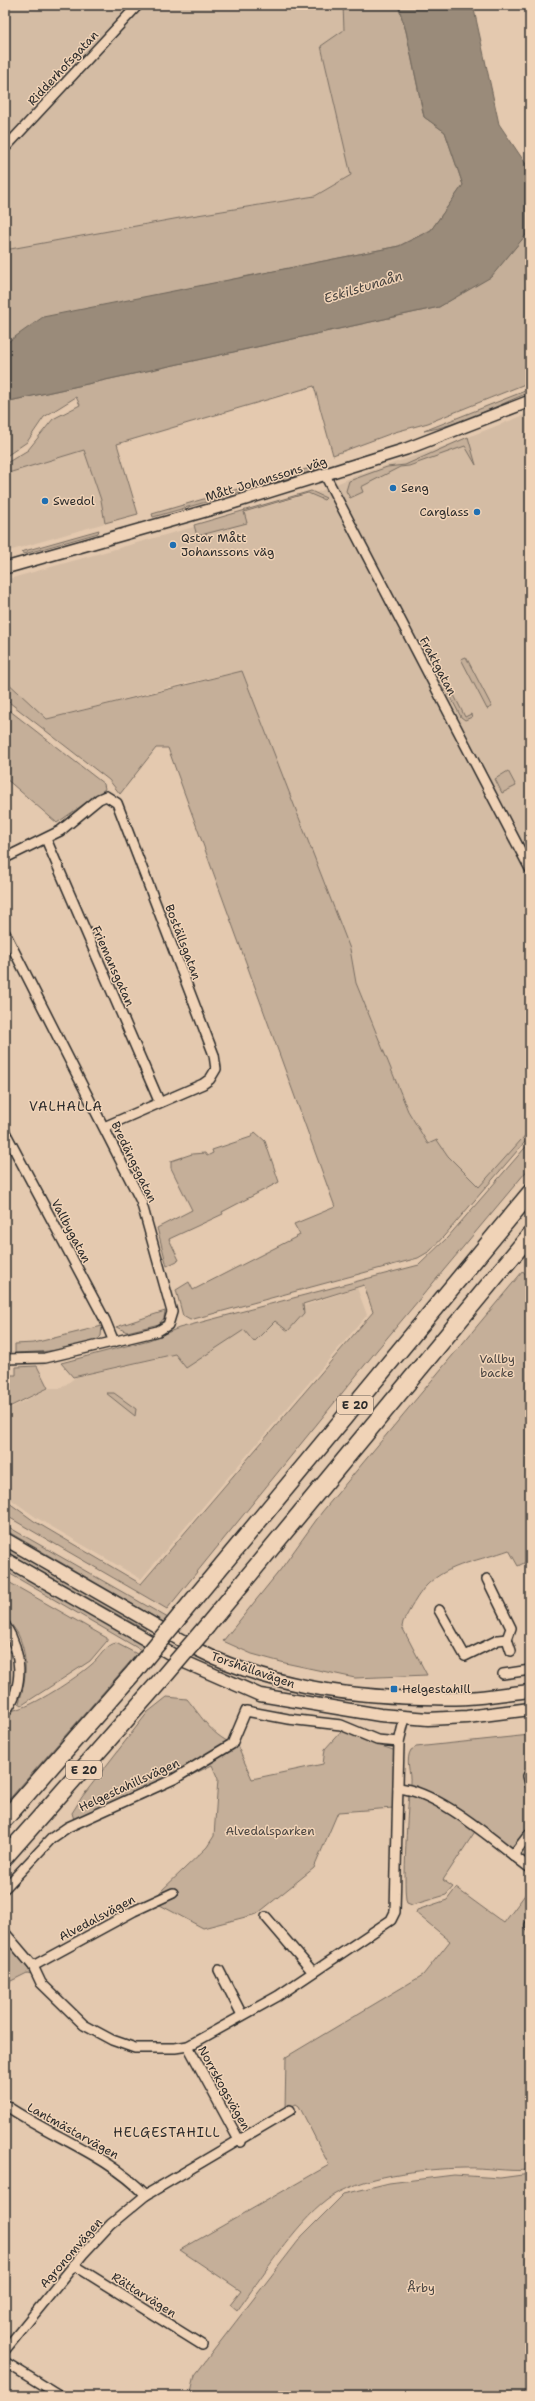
<svg xmlns="http://www.w3.org/2000/svg" width="535" height="2401" font-family="'Shantell Sans',sans-serif">
	<style>
		.built { fill: #d4bca4 }
		.green { fill: #c5af99; stroke: #786d62 }
		.water { fill: #9a8b7a; stroke: #6e655a }
		.lines { fill: none; stroke-linecap: round; stroke-linejoin: round }
		.minor-casing { stroke: #2b2b2b; stroke-width: 12 }
		.tertiary-casing { stroke: #2b2b2b; stroke-width: 14 }
		.secondary-casing { stroke: #2b2b2b; stroke-width: 15 }
		.motorway-casing { stroke: #2b2b2b; stroke-width: 19 }
		.minor { stroke: #f0d3b7; stroke-width: 9 }
		.tertiary { stroke: #f0d3b7; stroke-width: 11 }
		.secondary { stroke: #f0d3b7; stroke-width: 12 }
		.motorway { stroke: #f0d3b7; stroke-width: 16 }
		.motorway-bridge-casing { stroke: #2b2b2b; stroke-width: 19; stroke-linecap: butt }
		.motorway-bridge { stroke: #f0d3b7; stroke-width: 16 }
		.poi-dot { fill: #1f6fb2; stroke: #f0d3b7; stroke-width: 1.5 }
		.labels { text-anchor: middle; dominant-baseline: central; stroke-width: 3; stroke-linejoin: round; paint-order: stroke }
		.shield { fill: #f0d3b7; stroke: #665d55; stroke-width: 1 }
		.shield-label { font-size: 11px; font-weight: bold; fill: #2b2b2b }
		.street-label { font-size: 12px; fill: #2b2b2b; stroke: #f0d3b7 }
		.poi-label { font-size: 12px; fill: #2b2b2b; stroke: #f0d3b7; text-anchor: start }
		.park-label { font-size: 12px; fill: #4a4541; stroke: #f0d3b7 }
		.water-label { font-size: 13px; font-style: italic; fill: #47433f; stroke: #f0d3b7 }
		.neighbourhood-label { font-size: 13px; letter-spacing: 1px; fill: #2b2b2b; stroke: #f0d3b7 }
	</style>
	<rect width="100%" height="100%" fill="#e4c9af"/>
	<filter id="ink" filterUnits="userSpaceOnUse"><feTurbulence type="fractalNoise" baseFrequency=".025" numOctaves="2"/><feDisplacementMap in="SourceGraphic" scale="8" xChannelSelector="R" yChannelSelector="G"/><feConvolveMatrix kernelMatrix="1 2 1 2 8 2 1 2 1" color-interpolation-filters="sRGB"/></filter>
	<g filter="url(#ink)">
		<!-- built -->
		<g class="built">
			<path d="M5,5H343L344,30L321,47L351,175L315,196L185,217L5,250Z"/>
			<path d="M530,413V1130L479,1187L448,1156L437,1141L428,1145L408,1111L356,983L350,949L242,671L182,684L47,719L5,680V580L321,491L352,477L445,446Z"/>
			<path d="M84,450L101,500L105,523L5,552V474Z"/>
			<path d="M357,1288L367,1315L141,1579L37,1518L5,1495V1411L50,1388H61L76,1377L174,1355L285,1312Z"/>
			<path d="M5,1635L13,1658V1675L11,1689L5,1702Z"/>
		</g>
		<!-- green -->
		<g class="green">
			<path d="M343,5H398L406,31L424,117L445,132L463,185L431,230L399,246L166,293L5,344V250L185,217L315,196L351,175L321,46L344,30Z"/>
			<path d="M530,230V318L528,319L530,324V382L428,423L395,432L333,455L314,386L117,444L138,514L105,523L101,500L84,450L5,474V464L28,450L53,419L80,405L76,397L44,417L27,442L5,457V402L439,307L491,276Z"/>
			<path d="M530,389V392C496,406 461,425 424,431Z"/>
			<path d="M468,437L476,465L465,446L409,466L400,467L361,487L363,492L350,498L346,491L349,481L387,467L405,465Z"/>
			<path d="M317,466L320,467L311,472L153,517L152,514Z"/>
			<path d="M311,491L326,498L324,500L308,493L244,512L247,523L197,536L194,525Z"/>
			<path d="M99,530L98,533L24,554L21,552Z"/>
			<path d="M427,641L465,717L471,714L472,717L465,720L461,717L423,644Z"/>
			<path d="M466,657L492,707L487,709L461,659Z"/>
			<path d="M242,671L350,949L356,983L408,1111L428,1144L437,1140L448,1156L479,1187L530,1130V1136L444,1236L430,1251L418,1258L190,1320L183,1316L176,1290L189,1282L193,1290L300,1235L294,1224L335,1207L168,748H156L120,794L109,780L5,699V680L47,719Z"/>
			<path d="M5,707L104,784L105,789L57,823L5,778Z"/>
			<path d="M508,771L516,786L502,793L495,779Z"/>
			<path d="M255,1132L265,1141L279,1182L222,1212L223,1214L169,1239L179,1260L167,1266L157,1228L192,1210L171,1168V1161L192,1154L205,1153L207,1156L213,1153L212,1150L251,1137Z"/>
			<path d="M530,1142V1167L377,1350L167,1609L5,1515V1500L34,1521L141,1584L373,1312L364,1285L303,1304L304,1313L288,1331L275,1321L254,1342L244,1330L186,1368L175,1354L73,1377L61,1363L149,1340L179,1328L419,1265L447,1238Z"/>
			<path d="M523,1271L530,1281V1560L518,1566L509,1550C482,1560 448,1564 427,1585C417,1595 410,1610 403,1622L402,1627L427,1675L355,1678L285,1663L252,1654L223,1641L281,1569L322,1512Z"/>
			<path d="M165,1311L164,1318L159,1324L127,1332L116,1327Z"/>
			<path d="M102,1326L101,1336C90,1351 34,1352 15,1353V1344L34,1343Z"/>
			<path d="M37,1366L48,1388L5,1409V1375H16V1367Z"/>
			<path d="M106,1393H114L136,1409L135,1416Z"/>
			<path d="M5,1525L168,1618L165,1623L5,1530Z"/>
			<path d="M5,1545L138,1623L146,1628L145,1630L5,1551Z"/>
			<path d="M5,1566L144,1646L141,1650L5,1571Z"/>
			<path d="M5,1580L107,1638V1641L90,1661L22,1705L19,1703C26,1680 29,1658 18,1634C15,1628 7,1621 5,1614C3,1604 5,1590 5,1580Z"/>
			<path d="M116,1643L137,1654L5,1804V1721L14,1710C33,1707 76,1678 91,1665C100,1658 105,1645 116,1643Z"/>
			<path d="M167,1697L187,1699C202,1717 213,1738 237,1745L252,1779L323,1764L325,1749L343,1729L361,1739L396,1751L393,1808L338,1812L314,1868L257,1914L203,1928L158,1904L160,1892L207,1847L214,1836L218,1779L212,1765L141,1800L137,1796L75,1823L72,1813L82,1797L148,1712Z"/>
			<path d="M530,1735V1862L480,1824L443,1880L453,1887L446,1895L412,1905L407,1903C402,1894 408,1799 410,1783C411,1772 405,1760 411,1750L416,1747Z"/>
			<path d="M456,1888L504,1923L530,1888V2170C507,2172 486,2167 464,2168C423,2169 360,2175 327,2200C294,2225 262,2277 237,2311L230,2305L241,2291L180,2250L329,2165L299,2106L296,2104L285,2110L286,2057L423,1975L450,1941L416,1913L417,1910L447,1900Z"/>
			<path d="M5,1939L32,1974L27,1973L5,1984Z"/>
			<path d="M530,2174V2396H190L195,2375L214,2350L302,2236L344,2194L389,2183L454,2175L500,2178Z"/>
		</g>
		<!-- water -->
		<path class="water" d="M398,5H473L499,124L530,170V230L491,277L439,307L5,402V344L43,317L399,246L431,230L463,185L445,132L424,117L406,31Z"/>
		<g class="lines">
			<defs>
				<g id="minor">
					<path d="M5,148L138,5"/>
					<path d="M325,475L530,869"/>
					<path d="M46,839L159,1101"/>
					<path d="M5,858L60,831L99,799L106,796L117,803L214,1055L216,1069L210,1079L203,1084L104,1127"/>
					<path d="M5,933L141,1201L172,1312L168,1325L158,1331L45,1358L5,1359"/>
					<path d="M5,1132L105,1320L114,1342"/>
					<path d="M487,1579L511,1628L507,1639"/>
					<path d="M439,1610L465,1656L498,1640L507,1639"/>
					<path d="M5,1625C22,1652 25,1686 5,1712"/>
					<path d="M507,1639L511,1651"/>
					<path d="M503,1674L530,1670"/>
					<path d="M530,1773L528,1776L530,1784"/>
					<path d="M398,1788C439,1791 496,1843 530,1868"/>
					<path d="M513,1855L530,1833"/>
					<path d="M5,1888L52,1838L68,1827L174,1779L232,1744L246,1711L288,1719L341,1725L377,1740L399,1742"/>
					<path d="M266,1917L313,1972"/>
					<path d="M530,1925V1926"/>
					<path d="M5,1933L33,1966L41,1983L84,2025L112,2040L135,2048H175L188,2046L278,1996L391,1920L395,1912L399,1742L405,1717"/>
					<path d="M33,1966L134,1911L173,1893"/>
					<path d="M219,1970L242,2015"/>
					<path d="M188,2046L240,2142"/>
					<path d="M5,2105C52,2137 106,2154 146,2195"/>
					<path d="M74,2265L202,2345"/>
					<path d="M5,2350L83,2254L111,2224L146,2195L290,2110"/>
					<path d="M5,2362L60,2396"/>
				</g>
				<path id="tertiary" d="M5,568L223,506L406,449L530,401"/>
				<g id="secondary">
					<path d="M5,1539L198,1650C267,1685 344,1696 421,1698C436,1698 452,1699 467,1698C488,1697 509,1693 530,1691"/>
					<path d="M5,1559L187,1663L260,1695L380,1715L428,1719L467,1717L530,1709"/>
				</g>
				<g id="motorway">
					<path d="M180,1616L530,1193"/>
					<path d="M207,1626L530,1235"/>
					<path d="M5,1819L135,1671"/>
					<path d="M5,1857L161,1680"/>
				</g>
			</defs>
			<!-- minor casing -->
			<use href="#minor" class="minor-casing"/>
			<!-- tertiary casing -->
			<use href="#tertiary" class="tertiary-casing"/>
			<!-- secondary casing -->
			<use href="#secondary" class="secondary-casing"/>
			<!-- motorway casing -->
			<use href="#motorway" class="motorway-casing"/>
			<!-- minor -->
			<use href="#minor" class="minor"/>
			<!-- tertiary -->
			<use href="#tertiary" class="tertiary"/>
			<!-- secondary -->
			<use href="#secondary" class="secondary"/>
			<!-- motorway -->
			<use href="#motorway" class="motorway"/>
			<defs>
				<g id="motorway-bridge">
					<path d="M135,1671L180,1616"/>
					<path d="M161,1680L207,1626"/>
				</g>
			</defs>
			<!-- motorway-bridge casing -->
			<use href="#motorway-bridge" class="motorway-bridge-casing"/>
			<!-- motorway-bridge -->
			<use href="#motorway-bridge" class="motorway-bridge"/>
		</g>
	</g>
	<!-- markers -->
	<g class="poi-dot">
		<circle cx="393" cy="488" r="4"/>
		<circle cx="45" cy="501" r="4"/>
		<circle cx="477" cy="512" r="4"/>
		<circle cx="173" cy="545" r="4"/>
		<rect x="390" y="1685" width="8" height="8" rx="2"/>
	</g>
	<g class="labels">
		<!-- shield labels -->
		<g class="shield">
			<rect x="337" y="1396" width="36" height="18" rx="3"/>
			<rect x="66" y="1761" width="36" height="18" rx="3"/>
		</g>
		<g class="shield-label">
			<text x="355" y="1405">E 20</text>
			<text x="84" y="1770">E 20</text>
		</g>
		<!-- street labels -->
		<g class="street-label">
			<text transform="translate(63 68) rotate(-47)">Ridderhofsgatan</text>
			<text transform="translate(266 479) rotate(-17)">Mått Johanssons väg</text>
			<text transform="translate(438 666) rotate(62)">Fraktgatan</text>
			<text transform="translate(183 942) rotate(69)">Boställsgatan</text>
			<text transform="translate(113 966) rotate(66)">Friemansgatan</text>
			<text transform="translate(134 1162) rotate(64)">Bredängsgatan</text>
			<text transform="translate(71 1231) rotate(62)">Vallbygatan</text>
			<text transform="translate(253 1670) rotate(19)">Torshällavägen</text>
			<text transform="translate(129 1785) rotate(-25)">Helgestahillsvägen</text>
			<text transform="translate(97 1918) rotate(-28)">Alvedalsvägen</text>
			<text transform="translate(224 2088) rotate(61)">Norrskogsvägen</text>
			<text transform="translate(73 2131) rotate(29)">Lantmästarvägen</text>
			<text transform="translate(71 2253) rotate(-49)">Agronomvägen</text>
			<text transform="translate(144 2295) rotate(32)">Rättarvägen</text>
		</g>
		<!-- poi labels -->
		<g class="poi-label">
			<text x="401" y="488">Seng</text>
			<text x="53" y="501">Swedol</text>
			<text x="469" y="512" text-anchor="end">Carglass</text>
			<text x="181" y="538">Qstar Mått<tspan x="181" dy="14">Johanssons väg</tspan></text>
			<text x="402" y="1689">Helgestahill</text>
		</g>
		<!-- park labels -->
		<g class="park-label">
			<text x="497" y="1359">Vallby<tspan x="497" dy="14">backe</tspan></text>
			<text x="270" y="1831">Alvedalsparken</text>
			<text x="421" y="2288">Årby</text>
		</g>
		<!-- water labels -->
		<g class="water-label">
			<text transform="translate(363 287) rotate(-17)">Eskilstunaån</text>
		</g>
		<!-- neighbourhood labels -->
		<g class="neighbourhood-label">
			<text x="66" y="1106">VALHALLA</text>
			<text x="167" y="2132">HELGESTAHILL</text>
		</g>
	</g>
	<!-- margin -->
	<rect width="535" height="2401" fill="none" stroke="#f0d3b7" stroke-width="20"/>
	<rect x="10" y="10" width="515" height="2381" fill="none" stroke="#2b2b2b" stroke-width="1.5" filter="url(#ink)"/>
</svg>
